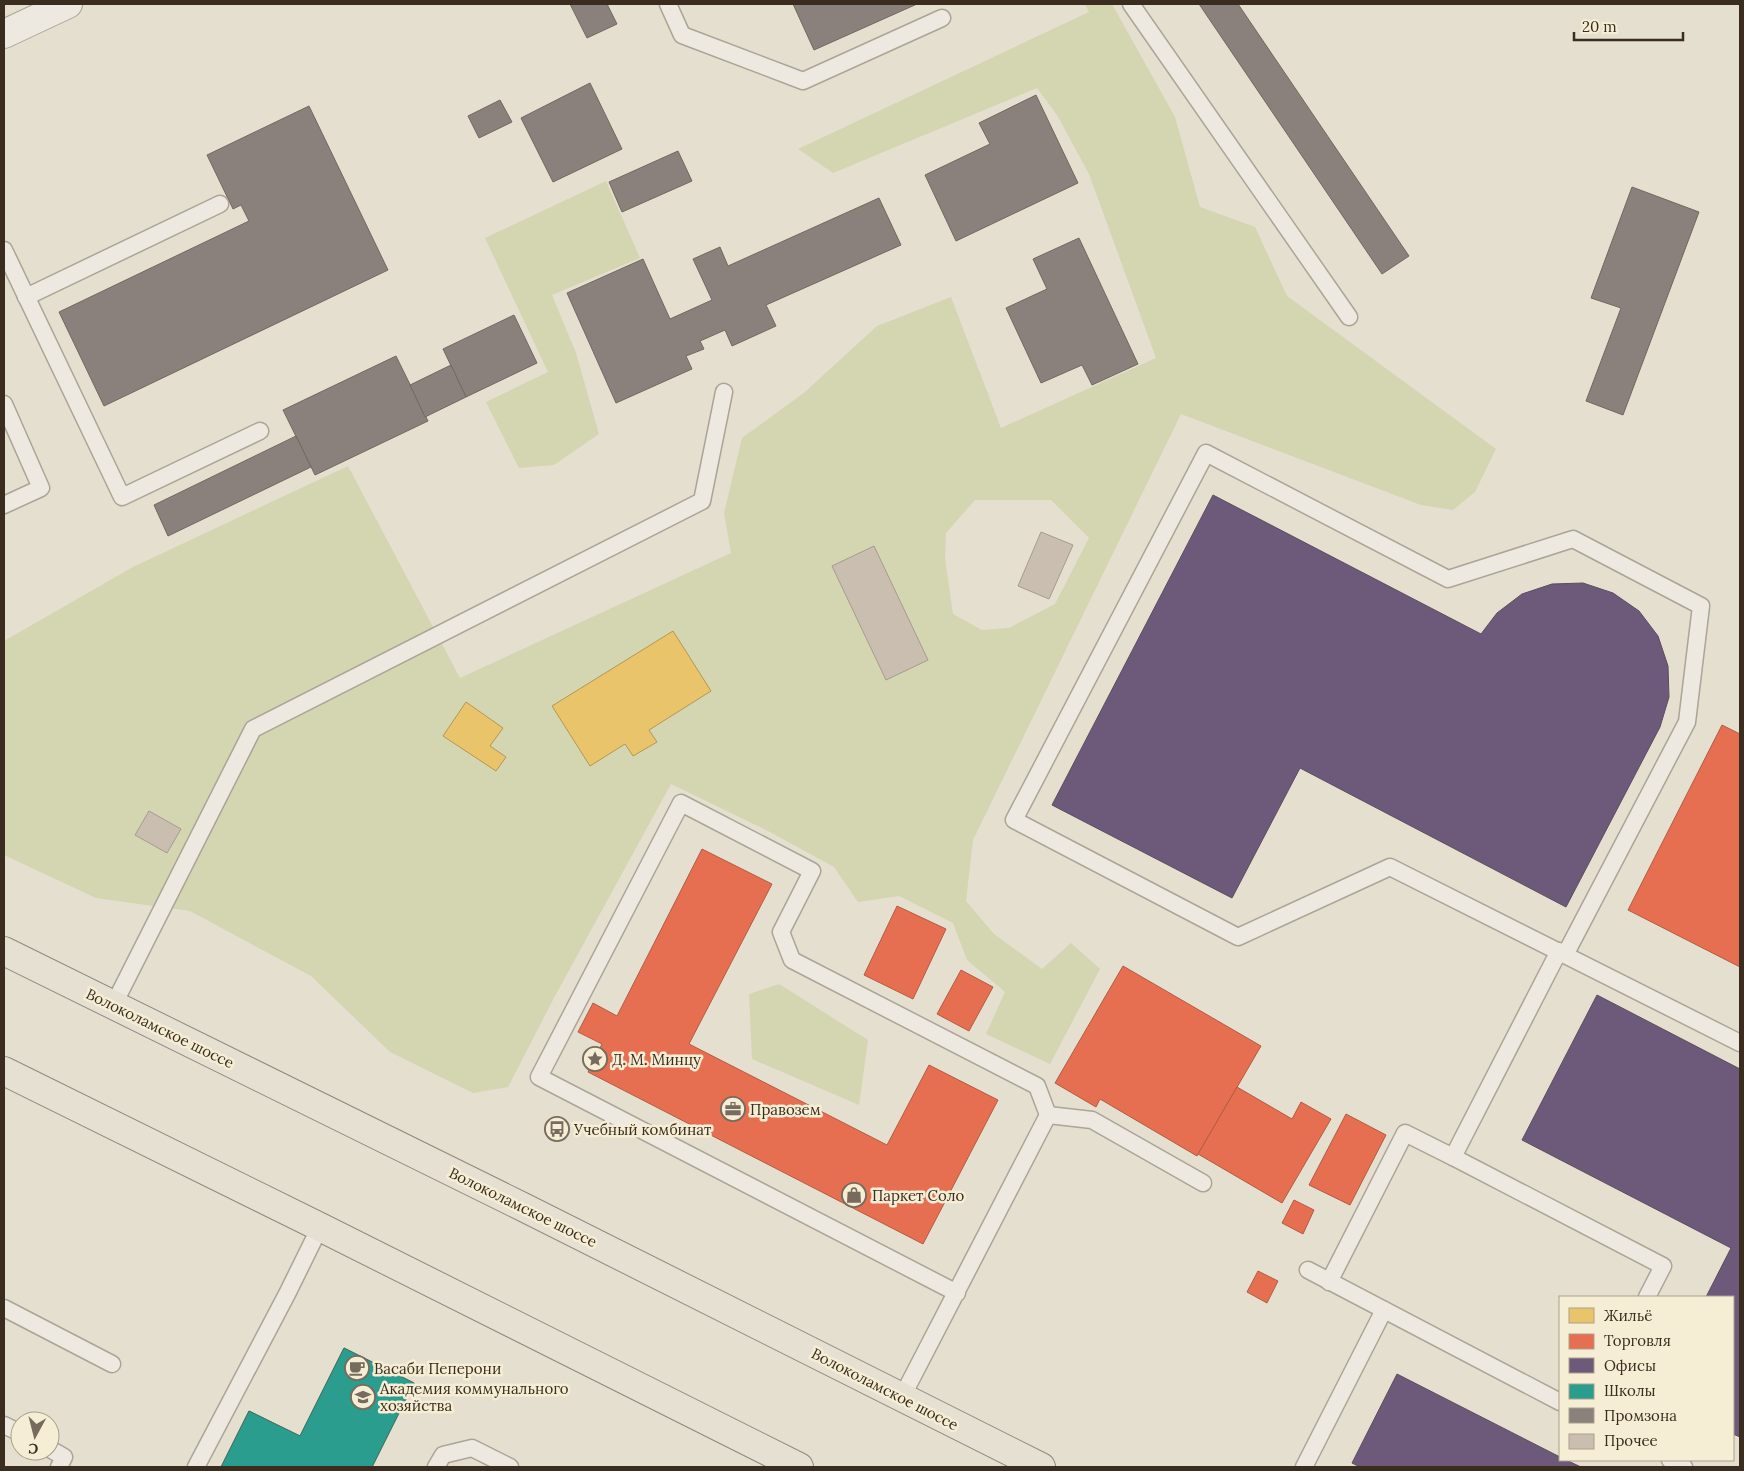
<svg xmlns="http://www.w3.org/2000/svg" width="1744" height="1471" font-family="Lora,serif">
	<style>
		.green { fill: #d4d5b1; fill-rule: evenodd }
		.homes { fill: #e9c46a; stroke: #b49754 }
		.shops { fill: #e76f51; stroke: #b35b42 }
		.offices { fill: #6d597a; stroke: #5e4c5f }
		.schools { fill: #2a9d8f; stroke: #2f7b6d }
		.industry { fill: #8a817c; stroke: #726860 }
		.building { fill: #cabeb0; stroke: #a69b8e }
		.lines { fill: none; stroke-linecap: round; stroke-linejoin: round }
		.service-casing { stroke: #aba497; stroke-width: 19 }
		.minor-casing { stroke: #aba497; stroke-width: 30 }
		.primary-casing { stroke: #90897e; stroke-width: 30 }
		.service { stroke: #eee9e0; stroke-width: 16 }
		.minor { stroke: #eee9e0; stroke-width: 28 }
		.primary { stroke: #e5e0d2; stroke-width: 28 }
		.labels { text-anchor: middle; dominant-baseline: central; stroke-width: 5; stroke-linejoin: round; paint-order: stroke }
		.street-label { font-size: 15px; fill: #3a2d1f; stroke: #f6edd5 }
		.poi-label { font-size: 15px; fill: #3a2d1f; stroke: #f6edd5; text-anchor: start }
	</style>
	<rect width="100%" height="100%" fill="#e5dfcf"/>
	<!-- green -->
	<g class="green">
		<path d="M1085,4H1112L1175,117L1200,207L1255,227L1287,296L1496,449L1475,492L1453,510L1421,505L1181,414L973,840L966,901L994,934L1042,969L1071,943L1100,969L1050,1064L986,1034L1005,992L967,960L953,923L899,896L858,902L834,867L770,832L671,784L555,996L508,1087L473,1093L390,1052L311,976L190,911L96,898L4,855V641L133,567L348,466L460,678L731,553L724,513L742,438L805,392L877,326L951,297L1001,428L1156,358L1089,174L1057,115L1037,88L833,173L798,149L1089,12ZM975,500H1051L1089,538L1055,604L1009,628L982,630L953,614L945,558L946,533Z"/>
		<path d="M606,181L640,258L552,295L576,353L599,434L554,465L519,468L486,402L548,372L485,238Z"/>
		<path d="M779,984L868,1040L859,1105L752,1059L749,994Z"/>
	</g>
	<!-- homes -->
	<g class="homes">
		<path d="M673,631L711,691L649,730L657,742L633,756L625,744L590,766L552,706Z"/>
		<path d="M466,702L503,728L490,746L506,757L496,771L443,736Z"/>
	</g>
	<!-- shops -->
	<g class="shops">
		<path d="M1722,725L1740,734V967L1628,910Z"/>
		<path d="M702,849L772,884L689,1044L887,1145L929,1065L998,1100L923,1244L588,1072L602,1044L578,1032L593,1003L617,1016Z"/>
		<path d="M897,906L946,929L913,999L864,975Z"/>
		<path d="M1123,966L1261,1046L1197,1156L1100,1099L1096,1107L1055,1083Z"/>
		<path d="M961,970L993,987L969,1031L937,1014Z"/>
		<path d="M1237,1087L1292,1119L1301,1102L1331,1119L1282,1203L1198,1154Z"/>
		<path d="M1346,1114L1386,1135L1350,1205L1309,1185Z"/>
		<path d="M1294,1200L1314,1210L1303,1234L1282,1223Z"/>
		<path d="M1258,1271L1278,1281L1267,1303L1247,1292Z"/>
		<path d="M344,1348L414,1383L372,1467H221L249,1411L300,1436Z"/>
	</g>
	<!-- offices -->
	<g class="offices">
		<path d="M1213,495L1481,634L1497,613L1522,594L1552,584L1583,583L1613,593L1639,611L1658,636L1668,666L1669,697L1660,727L1566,907L1300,768L1232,898L1052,805Z"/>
		<path d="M1597,995L1740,1069V1437L1733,1434V1297H1706L1731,1248L1522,1140Z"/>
		<path d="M1397,1374L1560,1457V1460H1566L1581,1467H1360L1352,1463Z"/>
	</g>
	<!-- schools -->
	<path class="schools" d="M344,1348L414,1383L372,1467H221L249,1411L300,1436Z"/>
	<!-- industry -->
	<g class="industry">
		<path d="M570,4H607L617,24L587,38Z"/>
		<path d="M793,4H917L814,50Z"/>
		<path d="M1199,4H1238L1409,256L1382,274Z"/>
		<path d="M590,83L622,149L553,182L521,118Z"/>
		<path d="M1036,95L1078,183L956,241L925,175L990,144L979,123Z"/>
		<path d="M500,100L512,122L479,138L468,116Z"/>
		<path d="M309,106L388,270L104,406L59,312L249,221L241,205L233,209L207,155Z"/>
		<path d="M678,151L692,181L622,212L609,182Z"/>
		<path d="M1632,187L1699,212L1623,415L1586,401L1621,308L1591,298Z"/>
		<path d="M879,198L901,245L766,305L776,326L732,346L725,330L700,341L704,349L686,356L692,369L616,403L567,293L643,259L670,319L712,300L693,259L720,247L728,266Z"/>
		<path d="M1079,238L1138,364L1092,385L1082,365L1041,383L1006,308L1047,289L1033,259Z"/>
		<path d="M514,315L537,363L466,397L443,349Z"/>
		<path d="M396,356L428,421L315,475L283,410Z"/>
		<path d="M451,365L466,397L425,417L410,385Z"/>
		<path d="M296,436L311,467L168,536L154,505Z"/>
	</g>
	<!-- building -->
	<g class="building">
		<path d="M1041,532L1073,545L1049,599L1018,586Z"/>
		<path d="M874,546L928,660L886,680L832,566Z"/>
		<path d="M149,811L181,829L167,853L135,835Z"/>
	</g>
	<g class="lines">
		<defs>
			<g id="service">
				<path d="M668,4L682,35L803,81L942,18"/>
				<path d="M1131,4L1349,317"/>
				<path d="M4,250L122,497L260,431"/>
				<path d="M26,297L220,204"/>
				<path d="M4,404L41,488L4,505"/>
				<path d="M1565,955L1687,722L1701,606L1573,539L1448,579L1206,453L1014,820L1238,937L1390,867L1740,1043"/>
				<path d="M113,1006L253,729L702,501L724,392"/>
				<path d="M1048,1115L1092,1120L1203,1183"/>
				<path d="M1453,1157L1663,1266L1647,1297"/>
				<path d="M1308,1270L1560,1402"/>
				<path d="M1329,1282L1405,1133L1453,1157L1559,951"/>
				<path d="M4,1308L112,1364"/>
				<path d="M902,1397L1048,1115L1037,1086L792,960L781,932L812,871L681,803L539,1077L957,1293"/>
				<path d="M4,1425L20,1433"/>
				<path d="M50,1449L64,1457L59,1467"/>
				<path d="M1670,1460L1684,1467"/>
				<path d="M196,1467L287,1294L320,1227"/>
				<path d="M436,1467L443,1455L472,1448L510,1467"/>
				<path d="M1304,1467L1384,1310"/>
			</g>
			<path id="minor" d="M4,34L68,4"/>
			<g id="primary">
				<path d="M4,951L523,1207L1041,1467"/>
				<path d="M4,1071L320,1227L799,1467"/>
			</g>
		</defs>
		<!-- service casing -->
		<use href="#service" class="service-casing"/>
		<!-- minor casing -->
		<use href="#minor" class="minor-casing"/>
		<!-- primary casing -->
		<use href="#primary" class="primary-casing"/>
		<!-- service -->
		<use href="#service" class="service"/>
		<!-- minor -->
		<use href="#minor" class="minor"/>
		<!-- primary -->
		<use href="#primary" class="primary"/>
	</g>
	<!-- icons -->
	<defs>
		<symbol id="sight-ring" viewBox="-11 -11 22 22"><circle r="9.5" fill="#f6edd5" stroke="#766b5d" stroke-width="1.5"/><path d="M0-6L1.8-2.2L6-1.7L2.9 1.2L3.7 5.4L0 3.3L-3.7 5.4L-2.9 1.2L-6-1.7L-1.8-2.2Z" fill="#766b5d"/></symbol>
		<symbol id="office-ring" viewBox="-11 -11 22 22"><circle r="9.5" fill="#f6edd5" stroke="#766b5d" stroke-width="1.5"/><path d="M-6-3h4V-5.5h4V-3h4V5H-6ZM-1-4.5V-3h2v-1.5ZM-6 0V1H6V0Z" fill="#766b5d"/></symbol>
		<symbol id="bus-ring" viewBox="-11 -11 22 22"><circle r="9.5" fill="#f6edd5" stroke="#766b5d" stroke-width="1.5"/><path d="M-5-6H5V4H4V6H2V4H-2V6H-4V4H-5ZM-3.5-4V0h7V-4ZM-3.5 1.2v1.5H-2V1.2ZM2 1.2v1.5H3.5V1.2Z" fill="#766b5d"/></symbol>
		<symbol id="shop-ring" viewBox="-11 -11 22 22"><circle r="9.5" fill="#f6edd5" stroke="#766b5d" stroke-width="1.5"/><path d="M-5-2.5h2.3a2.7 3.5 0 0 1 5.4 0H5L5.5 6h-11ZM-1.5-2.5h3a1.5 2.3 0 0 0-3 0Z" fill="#766b5d"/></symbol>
		<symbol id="cafe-ring" viewBox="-11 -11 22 22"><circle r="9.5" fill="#f6edd5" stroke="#766b5d" stroke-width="1.5"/><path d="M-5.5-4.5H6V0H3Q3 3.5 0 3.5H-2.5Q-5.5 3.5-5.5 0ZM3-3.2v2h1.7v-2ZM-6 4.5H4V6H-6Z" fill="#766b5d"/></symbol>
		<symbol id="university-ring" viewBox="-11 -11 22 22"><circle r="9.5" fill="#f6edd5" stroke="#766b5d" stroke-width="1.5"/><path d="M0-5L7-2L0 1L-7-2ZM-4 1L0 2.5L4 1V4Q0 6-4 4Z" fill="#766b5d"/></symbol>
	</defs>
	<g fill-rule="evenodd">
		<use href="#sight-ring" x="581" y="1045" width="28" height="28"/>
		<use href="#office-ring" x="719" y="1095" width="28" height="28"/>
		<use href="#bus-ring" x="543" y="1115" width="28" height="28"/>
		<use href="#shop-ring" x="840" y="1181" width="28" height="28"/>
		<use href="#cafe-ring" x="343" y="1354" width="28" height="28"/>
		<use href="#university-ring" x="349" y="1383" width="28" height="28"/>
	</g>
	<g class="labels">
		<!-- street labels -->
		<g class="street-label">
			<text transform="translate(160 1028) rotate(26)">Волоколамское шоссе</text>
			<text transform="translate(523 1207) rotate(26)">Волоколамское шоссе</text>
			<text transform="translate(885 1389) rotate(27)">Волоколамское шоссе</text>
		</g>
		<!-- poi labels -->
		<g class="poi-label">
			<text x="612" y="1059">Д. М. Минцу</text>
			<text x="750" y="1109">Правозем</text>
			<text x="574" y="1129">Учебный комбинат</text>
			<text x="872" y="1195">Паркет Соло</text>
			<text x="374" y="1368">Васаби Пеперони</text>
			<text x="380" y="1388">Академия коммунального<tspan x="380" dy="17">хозяйства</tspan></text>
		</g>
	</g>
	<!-- border -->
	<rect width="1744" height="1471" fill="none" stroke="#3a2d1f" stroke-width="10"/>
	<!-- legend -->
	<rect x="1559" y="1296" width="175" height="165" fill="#f6edd5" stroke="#aba08c"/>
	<rect x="1569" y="1308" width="25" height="15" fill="#e9c46a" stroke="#aba08c"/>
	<text x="1604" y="1321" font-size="15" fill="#3a2d1f">Жильё</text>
	<rect x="1569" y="1334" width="25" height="15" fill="#e76f51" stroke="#aba08c"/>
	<text x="1604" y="1346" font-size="15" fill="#3a2d1f">Торговля</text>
	<rect x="1569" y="1358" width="25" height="15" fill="#6d597a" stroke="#aba08c"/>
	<text x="1604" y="1371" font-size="15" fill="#3a2d1f">Офисы</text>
	<rect x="1569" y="1384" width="25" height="15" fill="#2a9d8f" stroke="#aba08c"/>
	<text x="1604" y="1396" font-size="15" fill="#3a2d1f">Школы</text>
	<rect x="1569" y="1408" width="25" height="15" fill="#8a817c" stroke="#aba08c"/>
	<text x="1604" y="1421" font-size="15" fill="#3a2d1f">Промзона</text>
	<rect x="1569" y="1434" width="25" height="15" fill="#cabeb0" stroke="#aba08c"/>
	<text x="1604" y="1446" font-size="15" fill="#3a2d1f">Прочее</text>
	<!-- north arrow -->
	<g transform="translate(35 1436) rotate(187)"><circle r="24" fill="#f6edd5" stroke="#aba08c"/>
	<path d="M0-4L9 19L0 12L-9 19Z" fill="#766b5d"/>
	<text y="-8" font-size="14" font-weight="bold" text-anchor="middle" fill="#3a2d1f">С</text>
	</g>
	<!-- scale -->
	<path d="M1574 32v8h109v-8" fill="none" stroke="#3a2d1f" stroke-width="2.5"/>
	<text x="1582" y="32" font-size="15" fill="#3a2d1f" stroke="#f6edd5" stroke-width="4" paint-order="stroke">20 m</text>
</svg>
